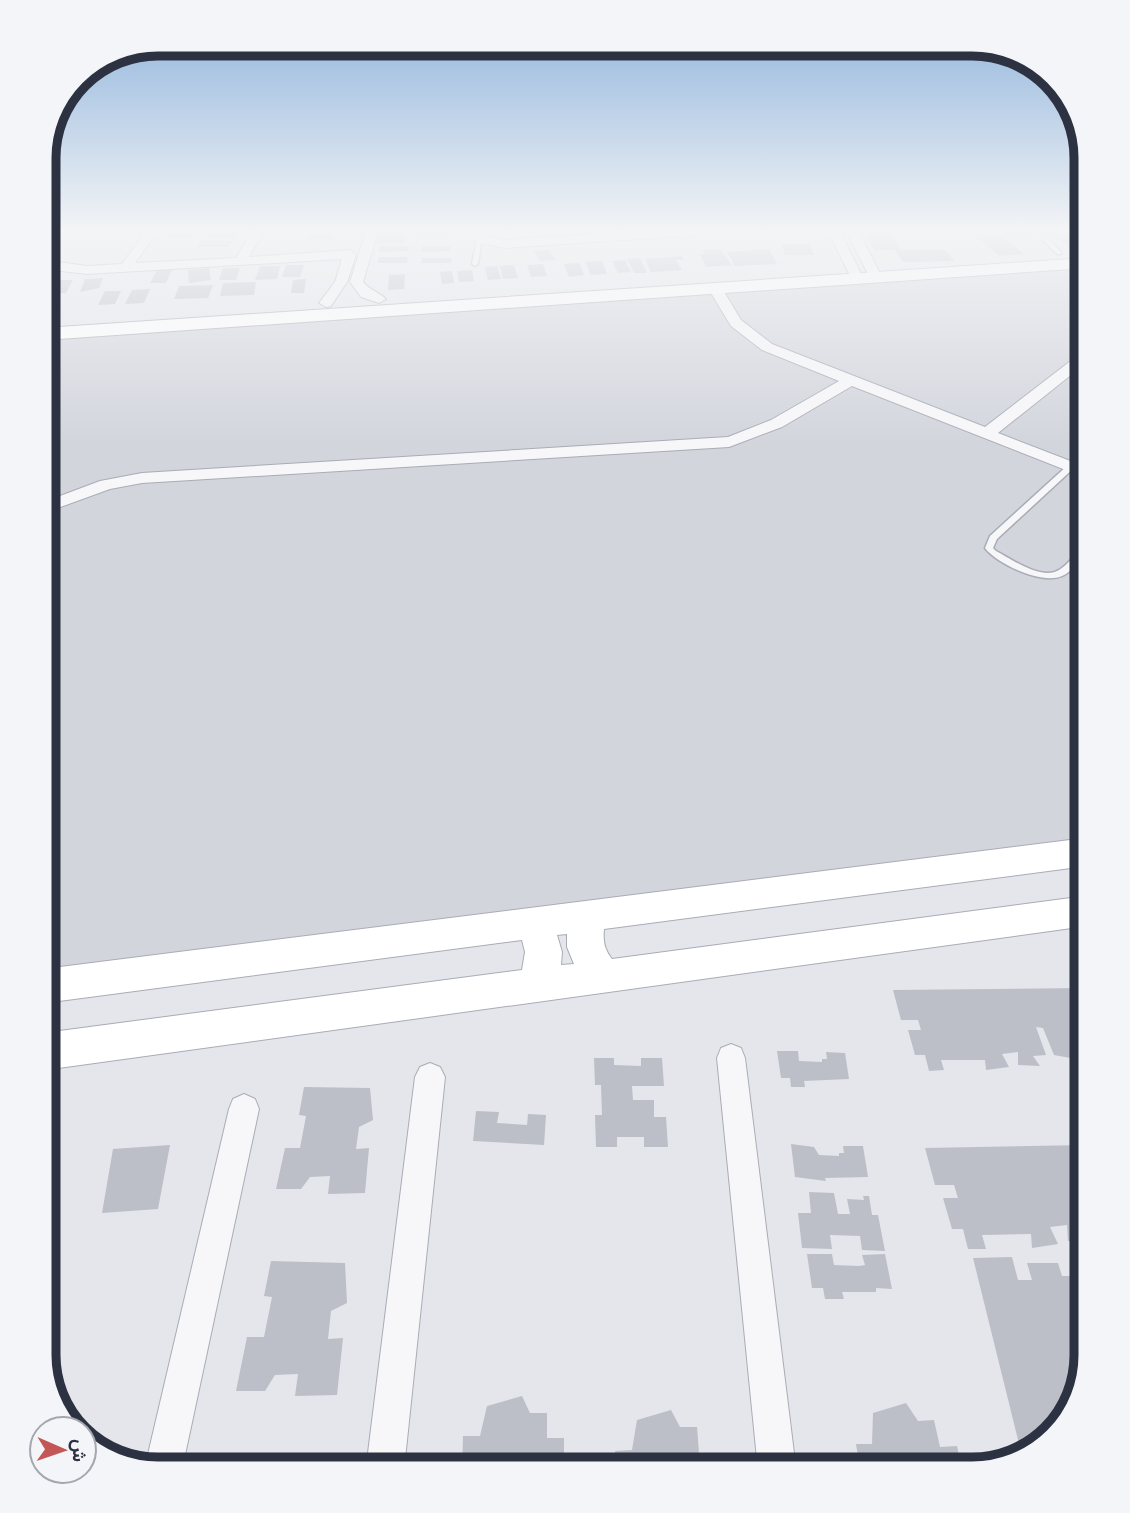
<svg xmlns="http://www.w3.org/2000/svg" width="1130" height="1513" font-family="'Roboto Condensed',Vazirmatn,sans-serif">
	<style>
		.built { fill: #d3d5dd }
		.building { fill: #bcbfc7 }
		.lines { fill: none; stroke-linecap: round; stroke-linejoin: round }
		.lane-casing { stroke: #a9acb5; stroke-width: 3 }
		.street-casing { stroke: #a9acb5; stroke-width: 2 }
		.secondary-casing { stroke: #a9acb5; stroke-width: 2 }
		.lane { fill: #f7f7f9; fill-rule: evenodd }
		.street { fill: #f7f7f9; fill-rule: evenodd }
		.secondary { fill: #fff; fill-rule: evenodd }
		.rim { fill: none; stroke: #2d3242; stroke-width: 9 }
	</style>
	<rect width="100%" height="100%" fill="#e4e6eb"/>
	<!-- built -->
	<path class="built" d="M1086,260V839L44,971V329Z"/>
	<!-- building -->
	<g class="building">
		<path d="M170,231L176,233H195L192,238H166Z"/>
		<path d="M209,231L218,232H238L235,238H205Z"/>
		<path d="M446,231V237H416L417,232Z"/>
		<path d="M864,231H890L901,250H946L954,261L903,262L895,250H874Z"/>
		<path d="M999,231H1047L1050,234L1007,237Z"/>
		<path d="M1073,231L1086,242V251L1076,252L1051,233Z"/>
		<path d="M379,232H406L403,243H376Z"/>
		<path d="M310,234H334L332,239H308Z"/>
		<path d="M1001,235L1024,254L999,256L977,237Z"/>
		<path d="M202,240L233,241L228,247H197Z"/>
		<path d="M782,244H810L814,255H785Z"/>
		<path d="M380,246H409L408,251L379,252Z"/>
		<path d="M422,246H451L450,251L421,252Z"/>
		<path d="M549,249L555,260L540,261L534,251Z"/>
		<path d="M716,249L721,250L732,265L707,267L699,254H705L702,250Z"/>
		<path d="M769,249L777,264L735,266L727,252Z"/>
		<path d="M682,256L684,260H676L682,270L651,272L645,259Z"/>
		<path d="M379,257H408L407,263H377Z"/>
		<path d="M422,258H452L451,263H421Z"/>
		<path d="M640,258L647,273H634L627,259Z"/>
		<path d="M625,260L631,272L618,273L612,261Z"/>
		<path d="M602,261L607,274L591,275L585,262Z"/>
		<path d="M579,263L584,275L569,277L564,264Z"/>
		<path d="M543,264L547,276L531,277L527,265Z"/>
		<path d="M286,265H304L300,277H282Z"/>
		<path d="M514,265L518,278L503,279L500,266Z"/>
		<path d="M260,266H280L277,279L255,280Z"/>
		<path d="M497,266L501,279L488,280L485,267Z"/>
		<path d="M209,268L211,280L189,283L188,270Z"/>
		<path d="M223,268H240L236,280H219Z"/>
		<path d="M157,270H172L166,283H150Z"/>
		<path d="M472,270L474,281L459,282L457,271Z"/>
		<path d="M452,271L454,283L442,284L440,272Z"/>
		<path d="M405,274L404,289L388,290L389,275Z"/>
		<path d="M103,278L99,288L80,292L85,279Z"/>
		<path d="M306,279L304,293H291L293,280Z"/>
		<path d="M56,280H73L66,293L48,294Z"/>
		<path d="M256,282L254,295L220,296L223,283Z"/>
		<path d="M213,285L208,298L174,299L179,286Z"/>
		<path d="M150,289L144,303L125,304L132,290Z"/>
		<path d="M105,291H121L115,304L98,305Z"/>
		<path d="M1086,988V1071H1083L1081,1060L1054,1055L1043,1028L1036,1027L1046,1055L1033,1056L1040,1066L1018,1065V1052L1002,1054L1009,1067L986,1070L985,1060H941L944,1070L929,1071L925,1055H915L908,1030H921L918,1020H901L893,990Z"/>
		<path d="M777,1051H798L799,1061L822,1062V1059H827L826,1052L845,1053L849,1079L804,1081L805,1087H791L790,1078H781Z"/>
		<path d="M594,1058H614V1065L641,1066V1058H662L664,1086H632L633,1100H654V1117H666L668,1147H644V1137H617V1147H596L595,1115H602L601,1085H595Z"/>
		<path d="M304,1087L370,1088L373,1120L359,1127L356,1149L369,1148L365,1193L328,1194L330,1176L310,1177L301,1189H276L285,1148H300L306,1116L299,1115Z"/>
		<path d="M476,1111L499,1112L497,1123L527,1125L528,1114L546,1115L544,1145L473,1141Z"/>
		<path d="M791,1144L814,1147L819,1155L839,1156V1153H844L843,1146H863L868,1177L825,1178L826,1181L795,1177Z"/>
		<path d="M170,1145L158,1209L102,1213L113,1149Z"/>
		<path d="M1086,1145V1242L1068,1241L1067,1225L1050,1227L1058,1244L1032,1248L1031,1234L982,1235L986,1249H968L963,1229H952L943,1198H958L954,1185H935L925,1148Z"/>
		<path d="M809,1192L834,1193L838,1214H850L847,1199L864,1200L863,1196H869L872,1215H878L885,1251L862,1250L860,1236L830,1235L832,1249L802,1248L798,1213H811Z"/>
		<path d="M807,1254H832L834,1265L859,1266L865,1265L862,1255L885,1254L892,1289L876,1288V1292H842L844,1299H825L823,1288H812Z"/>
		<path d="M1012,1257L1018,1280H1032L1027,1263H1058L1062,1276H1081L1086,1292V1296H1075L1086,1334V1356L1071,1412L1030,1454L1022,1456L973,1258Z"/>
		<path d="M271,1261L345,1263L347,1303L331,1311L328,1339L343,1338L337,1395L295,1396L298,1374L275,1375L265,1391H236L247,1337H264L272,1297L264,1296Z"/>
		<path d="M522,1396L530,1413H547V1438H564V1469H462L463,1436H480L487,1406Z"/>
		<path d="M906,1403L918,1421L934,1420L940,1447L957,1446L962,1469H860L856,1444H872L873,1413Z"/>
		<path d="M671,1410L680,1427H697L699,1453H717L718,1469H616L615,1451L632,1450L637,1420Z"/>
	</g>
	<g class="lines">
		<defs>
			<g id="lane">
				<path d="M1042,237H1046L1061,252V254H1057L1042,239Z"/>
				<path d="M477,238L482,239L478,264L475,266L472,264Z"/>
				<path d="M1068,465H1071L1075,467L997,539L993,548L996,551C1011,559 1042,581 1059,570C1068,565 1075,554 1083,546H1086V553C1079,561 1072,572 1062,576C1042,585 997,564 985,548L990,536Z"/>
			</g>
			<g id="street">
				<path d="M146,231H158L135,263L236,258L252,231H264L249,257L350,250L356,255L347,282L331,306L326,307L319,303L335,282L342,259L87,274L44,269V260L87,266L122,264Z"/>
				<path d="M366,231H378L363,282C371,291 379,292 386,299L379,303L361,297L350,282Z"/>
				<path d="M468,231H480L483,236L505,240L638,231H705L699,235L505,248L475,242Z"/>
				<path d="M828,231H840L863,278L862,281H852L851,278Z"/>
				<path d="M846,231H858L882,277L881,280H871Z"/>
				<path d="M715,284L720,285L741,320L772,344L985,427L1081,353L1086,352V363L998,433L1086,467V478L852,386L782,427L729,447L142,483L110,489L44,513V502L100,481L142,473L728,437L771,420L839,381L762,350L731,326L708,288Z"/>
				<path d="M731,1044L741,1048L745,1058L796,1469H758L717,1058L721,1048Z"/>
				<path d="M430,1063L440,1067L445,1077L404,1469H366L415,1077L420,1067Z"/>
				<path d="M244,1094L255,1099L259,1109L182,1469L145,1467L229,1109L233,1099Z"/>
			</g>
			<g id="secondary">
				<path d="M1086,258V268L44,340V328Z"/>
				<path d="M1086,838V866L604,929C603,941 604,949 612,959L1086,896V926L44,1070V1033L522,970L525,952L522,940L44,1003V969ZM567,934V947L574,964L561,965L562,952L557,935Z"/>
			</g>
		</defs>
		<!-- lane casing -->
		<use href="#lane" class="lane-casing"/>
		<!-- street casing -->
		<use href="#street" class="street-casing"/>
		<!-- secondary casing -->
		<use href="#secondary" class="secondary-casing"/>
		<!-- lane -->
		<use href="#lane" class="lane"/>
		<!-- street -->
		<use href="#street" class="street"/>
		<!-- secondary -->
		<use href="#secondary" class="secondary"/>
	</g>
	<!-- sky -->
	<linearGradient id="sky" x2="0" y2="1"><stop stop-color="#8cb2db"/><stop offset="0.52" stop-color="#f3f4f6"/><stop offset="1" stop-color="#f3f4f6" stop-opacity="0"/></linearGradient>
	<rect width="1130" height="443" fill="url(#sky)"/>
	<!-- crop -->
	<path d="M0 0H1130V1513H0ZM158 56H972A102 102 0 0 1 1074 158V1355A102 102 0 0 1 972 1457H158A102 102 0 0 1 56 1355V158A102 102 0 0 1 158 56Z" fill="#f4f5f8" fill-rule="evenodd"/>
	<path class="rim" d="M158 56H972A102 102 0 0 1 1074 158V1355A102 102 0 0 1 972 1457H158A102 102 0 0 1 56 1355V158A102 102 0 0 1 158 56Z"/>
	<!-- north arrow -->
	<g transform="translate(63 1450) rotate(92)"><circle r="33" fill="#f4f5f8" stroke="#a4a7af" stroke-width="2"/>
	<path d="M0-5L12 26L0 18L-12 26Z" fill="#c35757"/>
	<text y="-10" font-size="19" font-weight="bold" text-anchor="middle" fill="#2d3242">ش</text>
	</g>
</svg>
